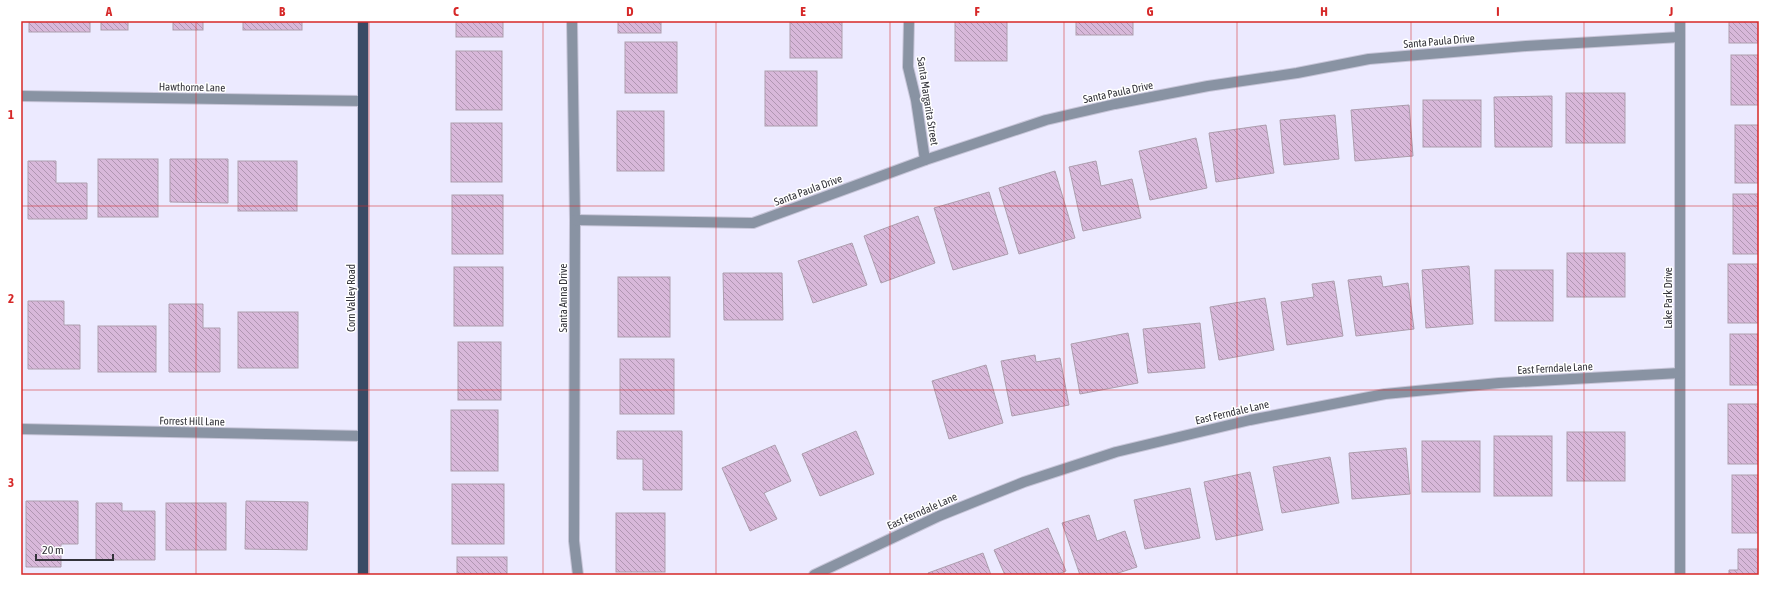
<svg xmlns="http://www.w3.org/2000/svg" width="1780" height="596" font-family="'Asap Condensed',sans-serif">
	<style>
		.building { fill: url(#building-back-hatch); stroke: #ad9eae }
		.lines { fill: none; stroke-linecap: round; stroke-linejoin: round }
		.minor-casing { stroke: #c7c5d8; stroke-width: 12 }
		.major-casing { stroke: #c7c5d8; stroke-width: 12 }
		.minor { stroke: #8993a3; stroke-width: 10 }
		.major { stroke: #394b65; stroke-width: 10 }
		.grid { fill: none; stroke: #d62828; stroke-width: 1; stroke-opacity: 0.55 }
		.labels { text-anchor: middle; dominant-baseline: central; stroke-width: 3; stroke-linejoin: round; paint-order: stroke }
		.street-label { font-size: 11px; fill: #33333a; stroke: #fff }
		.neatline { fill: none; stroke: #d62828; stroke-width: 1.5 }
		.grid-label { font-size: 13px; text-anchor: middle; font-weight: bold; fill: #d62828 }
	</style>
	<defs>
		<pattern id="building-back-hatch" width="6" height="6" patternUnits="userSpaceOnUse"><rect width="6" height="6" fill="#d8b8da"/><path d="M-1 5l2 2M0 0l6 6M5-1l2 2" fill="none" stroke="#b096b2"/></pattern>
	</defs>
	<rect width="100%" height="100%" fill="#eceaff"/>
	<!-- building -->
	<g class="building">
		<rect x="29" y="21" width="61" height="11"/>
		<rect x="101" y="21" width="27" height="9"/>
		<rect x="173" y="21" width="30" height="9"/>
		<rect x="243" y="21" width="59" height="9"/>
		<rect x="456" y="21" width="47" height="16"/>
		<rect x="618" y="21" width="43" height="12"/>
		<rect x="790" y="21" width="52" height="37"/>
		<rect x="955" y="21" width="52" height="40"/>
		<rect x="1076" y="21" width="57" height="14"/>
		<rect x="1729" y="21" width="30" height="22"/>
		<rect x="625" y="42" width="52" height="51"/>
		<rect x="456" y="51" width="46" height="59"/>
		<rect x="1731" y="55" width="28" height="50"/>
		<rect x="765" y="71" width="52" height="55"/>
		<rect x="1566" y="93" width="59" height="50"/>
		<path d="M1552,96V147H1495L1494,97Z"/>
		<rect x="1423" y="100" width="58" height="47"/>
		<path d="M1409,105L1413,156L1355,161L1351,110Z"/>
		<rect x="617" y="111" width="47" height="60"/>
		<path d="M1335,115L1339,159L1284,165L1280,120Z"/>
		<rect x="451" y="123" width="51" height="59"/>
		<path d="M1266,125L1274,173L1216,182L1209,133Z"/>
		<rect x="1735" y="125" width="24" height="58"/>
		<path d="M1196,138L1207,188L1150,200L1139,151Z"/>
		<rect x="98" y="159" width="60" height="58"/>
		<path d="M170,159H228V203L170,202Z"/>
		<path d="M28,161H56V183H87V219H28Z"/>
		<rect x="238" y="161" width="59" height="50"/>
		<path d="M1096,161L1101,186L1132,179L1141,218L1083,231L1069,167Z"/>
		<path d="M1055,171L1075,238L1019,254L999,188Z"/>
		<path d="M989,192L1008,254L953,270L934,208Z"/>
		<rect x="1733" y="194" width="26" height="60"/>
		<rect x="452" y="195" width="51" height="59"/>
		<path d="M918,216L935,263L881,283L864,236Z"/>
		<path d="M852,243L867,285L813,303L798,261Z"/>
		<rect x="1567" y="253" width="58" height="44"/>
		<rect x="1728" y="264" width="31" height="59"/>
		<path d="M1469,266L1473,324L1426,328L1422,270Z"/>
		<rect x="454" y="267" width="49" height="59"/>
		<rect x="1495" y="270" width="58" height="51"/>
		<path d="M723,273H782L783,320H724Z"/>
		<path d="M1381,276L1383,287L1408,283L1414,329L1356,336L1348,280Z"/>
		<rect x="618" y="277" width="52" height="60"/>
		<path d="M1334,281L1343,336L1287,345L1281,302L1314,297L1312,284Z"/>
		<path d="M1265,298L1274,350L1219,360L1210,307Z"/>
		<path d="M28,301H64V325H80V369H28Z"/>
		<path d="M169,304H203V328H220V372H169Z"/>
		<rect x="238" y="312" width="60" height="56"/>
		<path d="M1200,323L1205,368L1148,373L1143,329Z"/>
		<rect x="98" y="326" width="58" height="46"/>
		<path d="M1128,333L1138,383L1080,394L1071,344Z"/>
		<rect x="1730" y="334" width="29" height="51"/>
		<rect x="458" y="342" width="43" height="58"/>
		<path d="M1035,355L1036,362L1060,358L1069,405L1012,416L1001,361Z"/>
		<rect x="620" y="359" width="54" height="55"/>
		<path d="M986,365L1003,423L949,439L932,381Z"/>
		<rect x="1728" y="404" width="31" height="60"/>
		<rect x="451" y="410" width="47" height="61"/>
		<path d="M617,431H682V490H643V459H617Z"/>
		<path d="M856,431L874,474L820,496L802,454Z"/>
		<rect x="1567" y="432" width="58" height="49"/>
		<rect x="1494" y="436" width="58" height="60"/>
		<rect x="1422" y="441" width="58" height="51"/>
		<path d="M775,445L791,481L764,493L777,519L750,531L722,468Z"/>
		<path d="M1406,448L1410,494L1352,499L1349,453Z"/>
		<path d="M1330,457L1339,503L1282,513L1273,467Z"/>
		<path d="M1250,472L1263,530L1216,540L1204,482Z"/>
		<rect x="1732" y="475" width="27" height="58"/>
		<rect x="452" y="484" width="52" height="60"/>
		<path d="M1190,488L1200,538L1145,549L1134,500Z"/>
		<path d="M26,501H78V544H61V567H26Z"/>
		<path d="M246,501L308,502L307,550L245,549Z"/>
		<path d="M96,503H122V511H155V560H96Z"/>
		<rect x="166" y="503" width="60" height="47"/>
		<rect x="616" y="513" width="49" height="59"/>
		<path d="M1089,515L1097,541L1125,531L1137,567L1112,575H1080L1062,523Z"/>
		<path d="M1048,528L1066,571L1056,575H1005L994,550Z"/>
		<path d="M1738,549H1759V575H1729V570H1738Z"/>
		<path d="M983,553L991,575H929L928,573Z"/>
		<rect x="457" y="557" width="50" height="18"/>
	</g>
	<g class="lines">
		<defs>
			<g id="minor">
				<path d="M572,21L575,220L574,541L578,575"/>
				<path d="M909,21L908,67L916,100L925,160"/>
				<path d="M1680,21V575"/>
				<path d="M21,96L363,101"/>
				<path d="M575,220L753,223L925,160L1046,120L1115,104L1208,86L1297,73L1369,59L1526,46L1680,37"/>
				<path d="M21,429L363,436"/>
				<path d="M814,575L939,516L1024,482L1116,452L1250,420L1385,394L1499,383L1680,373"/>
			</g>
			<path id="major" d="M363,21V575"/>
		</defs>
		<!-- minor casing -->
		<use href="#minor" class="minor-casing"/>
		<!-- major casing -->
		<use href="#major" class="major-casing"/>
		<!-- minor -->
		<use href="#minor" class="minor"/>
		<!-- major -->
		<use href="#major" class="major"/>
	</g>
	<!-- grid -->
	<path class="grid" d="M196,21V575M369,21V575M543,21V575M716,21V575M890,21V575M1064,21V575M1237,21V575M1411,21V575M1584,21V575M21,206H1759M21,390H1759"/>
	<g class="labels">
		<!-- street labels -->
		<g class="street-label">
			<text transform="translate(1439 41) rotate(-5)">Santa Paula Drive</text>
			<text transform="translate(192 87) rotate(1)">Hawthorne Lane</text>
			<text transform="translate(1118 92) rotate(-12)">Santa Paula Drive</text>
			<text transform="translate(928 101) rotate(81)">Santa Margarita Street</text>
			<text transform="translate(808 190) rotate(-20)">Santa Paula Drive</text>
			<text transform="translate(351 298) rotate(-90)">Corn Valley Road</text>
			<text transform="translate(563 298) rotate(-90)">Santa Anna Drive</text>
			<text transform="translate(1668 298) rotate(-90)">Lake Park Drive</text>
			<text transform="translate(1555 368) rotate(-3)">East Ferndale Lane</text>
			<text transform="translate(1232 412) rotate(-13)">East Ferndale Lane</text>
			<text transform="translate(192 421) rotate(1)">Forrest Hill Lane</text>
			<text transform="translate(922 511) rotate(-24)">East Ferndale Lane</text>
		</g>
	</g>
	<!-- border -->
	<rect width="1780" height="596" fill="none" stroke="#ffffff" stroke-width="44"/>
	<!-- scale -->
	<path d="M36 554v6h77v-6" fill="none" stroke="#33333a" stroke-width="2"/>
	<text x="42" y="554" font-size="12" fill="#33333a" stroke="#ffffff" stroke-width="3" paint-order="stroke">20 m</text>
	<rect x="22" y="22" width="1736" height="552" class="neatline"/>
	<g class="grid-label">
		<text x="109" y="16">A</text>
		<text x="282" y="16">B</text>
		<text x="456" y="16">C</text>
		<text x="630" y="16">D</text>
		<text x="803" y="16">E</text>
		<text x="977" y="16">F</text>
		<text x="1150" y="16">G</text>
		<text x="1324" y="16">H</text>
		<text x="1498" y="16">I</text>
		<text x="1671" y="16">J</text>
		<text x="11" y="119">1</text>
		<text x="11" y="303">2</text>
		<text x="11" y="487">3</text>
	</g>
</svg>
